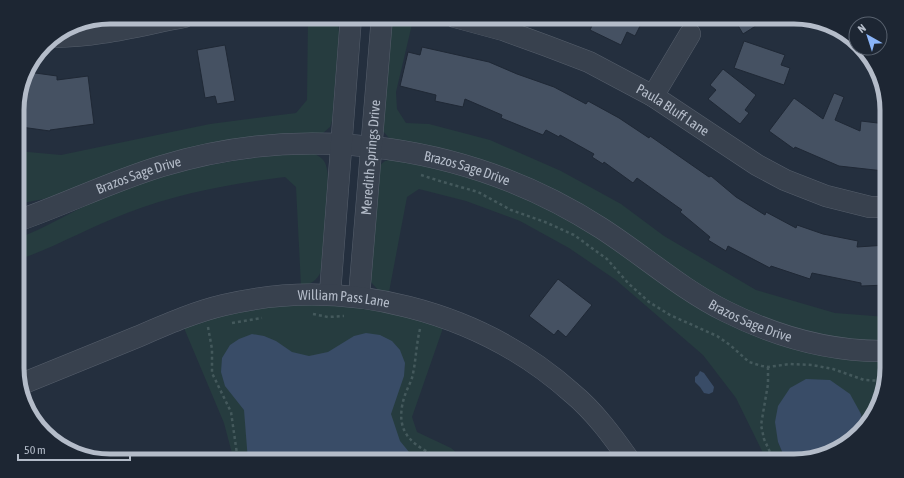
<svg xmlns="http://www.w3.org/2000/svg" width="904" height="478" font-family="'Asap Condensed',sans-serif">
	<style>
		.green { fill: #263c3f }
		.water { fill: #394c67 }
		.building { fill: #455162; stroke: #1f2835 }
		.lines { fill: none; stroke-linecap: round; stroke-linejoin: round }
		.minor-casing { stroke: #565f6c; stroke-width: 22 }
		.path { stroke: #44595c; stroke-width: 2.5; stroke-dasharray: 3 3; stroke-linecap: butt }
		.minor { stroke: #38414e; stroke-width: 21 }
		.labels { text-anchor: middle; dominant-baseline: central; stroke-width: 3.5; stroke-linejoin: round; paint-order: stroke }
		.street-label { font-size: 14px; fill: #b4bcc9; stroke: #1d2633 }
		.rim { fill: none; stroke: #b4bcc9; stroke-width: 5 }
	</style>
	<rect width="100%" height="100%" fill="#242f3e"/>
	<!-- green -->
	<g class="green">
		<path d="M308,17H333L338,24L339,32L332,121L330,127L323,133L73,189L44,199L17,204V151L61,155L210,124L296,113L307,100Z"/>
		<path d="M399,20H413L396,92L397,109L406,123L429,124L490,140L561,171L621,204L664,236L756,290L835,313L887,317V342L834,338L786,327L742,310L702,288L593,212L543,185L485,162L437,148L397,141L389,138L382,130L389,28Z"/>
		<path d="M313,153C325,159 326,162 328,175L321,271C317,281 311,284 301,286L296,187L285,177C231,184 178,193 127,213C90,227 55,247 18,260V238C46,228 72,211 100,199C168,170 239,156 313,153Z"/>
		<path d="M393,159C409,162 425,164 440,169C484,181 530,197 569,220C633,258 684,307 754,335C761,338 769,342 776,344C812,356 850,357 887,360V368L877,409L863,426L861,414L778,442L786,461H767L736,398L703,355L616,280L569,248L520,221L466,201L419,189L407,197L389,292L378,290L370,281L379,166L385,161Z"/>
		<path d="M290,304L363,307L401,314L443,328L412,417L417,432L451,448L466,461H234L224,423L184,328L212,318L250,309Z"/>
	</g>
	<!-- water -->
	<g class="water">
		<path d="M366,333L380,335L392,341L400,350L405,363L404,376L391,414L400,441L409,452L428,461H248L244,410L225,386L221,372L222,358L230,345L239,339L252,334L264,336L276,341L292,352L309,356L328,352L354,336Z"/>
		<path d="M700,371L704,373L714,387L713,392L709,394L704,393L700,387L695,382V377L698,375Z"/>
		<path d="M806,379L830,380L850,394L861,414L863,426L845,445L800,461H786L778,442L775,422L778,406L790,388Z"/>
	</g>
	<!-- building -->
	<g class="building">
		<path d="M596,17H631L642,22L635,36L627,32L621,45L590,30Z"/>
		<path d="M733,17H770L743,34Z"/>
		<path d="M744,41L785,55L781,65L790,68L784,85L734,68Z"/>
		<path d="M225,45L235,101L217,104L215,96L205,98L197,50Z"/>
		<path d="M422,47L489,62L517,74L554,87L586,104L588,101L619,118L649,138L650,136L709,177L711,176L736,197L765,215L766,212L796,228L797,225L823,234L858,241L857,247L887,245V285L861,286V283L812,273L810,279L771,266L770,268L728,246L726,251L708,240L710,237L680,212L682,210L637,178L633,183L604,162L603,164L592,157L594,154L560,135L559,137L546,130L543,135L501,118L502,115L465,99L463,107L435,101L436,95L400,86L408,52L420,55Z"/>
		<path d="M723,69L756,95L745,110L749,113L740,124L708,99L716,90L710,85Z"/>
		<path d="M28,72L57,76V80L88,76L94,124L50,130V131L21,127Z"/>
		<path d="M834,93L844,97L835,120L860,131L861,121L886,124V151L884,171L839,166L795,147L794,149L769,131L794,98L823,119Z"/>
		<path d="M558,279L592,305L566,337L558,330L554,335L529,316Z"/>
	</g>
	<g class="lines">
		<defs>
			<g id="minor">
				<path id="s1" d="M455,17L503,30L547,46L589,62L653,96L757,165L785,180L826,196L870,207H887"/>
				<path d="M54,37C98,37 141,25 184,17"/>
				<path d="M653,96L690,34"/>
				<path id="s2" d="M17,221C66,204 112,181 162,166C309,121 472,145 601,228C643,255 681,289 725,311C775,336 831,352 887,351"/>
				<path d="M330,294L351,17"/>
				<path id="s3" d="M359,297L382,17"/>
				<path id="s4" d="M19,385C59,369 98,353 137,337C165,325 194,312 224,305C345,276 479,310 572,393C595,412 613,437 630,461"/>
			</g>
		</defs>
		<!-- minor casing -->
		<use href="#minor" class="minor-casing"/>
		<!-- path -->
		<g class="path">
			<path d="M421,175L443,182L478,192L511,210L545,222L574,235L607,259L628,283L649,302L670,315L717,336L730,345L749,362L762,366L768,367L790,364L812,365L833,369L864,380L884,381"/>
			<path d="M313,314L328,317L344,316"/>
			<path d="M232,323L262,318"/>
			<path d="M208,327L212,349V373L231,412L238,461"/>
			<path d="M420,329C416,345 416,362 412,378C410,384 406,391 404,398C393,436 416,447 446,461"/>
			<path d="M768,367V384L761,425L764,439L774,461"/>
		</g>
		<!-- minor -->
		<use href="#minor" class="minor"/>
	</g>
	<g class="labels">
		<!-- street labels -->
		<g class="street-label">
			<text stroke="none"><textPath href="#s1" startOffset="238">Paula Bluff Lane</textPath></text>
			<text stroke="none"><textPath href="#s3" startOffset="140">Meredith Springs Drive</textPath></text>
			<text stroke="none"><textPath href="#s2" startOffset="465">Brazos Sage Drive</textPath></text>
			<text stroke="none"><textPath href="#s2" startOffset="130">Brazos Sage Drive</textPath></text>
			<text stroke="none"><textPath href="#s4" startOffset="341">William Pass Lane</textPath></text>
			<text stroke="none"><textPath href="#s2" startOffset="789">Brazos Sage Drive</textPath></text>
		</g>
	</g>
	<!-- crop -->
	<path d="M0 0H904V478H0ZM110 24H794A86 86 0 0 1 880 110V368A86 86 0 0 1 794 454H110A86 86 0 0 1 24 368V110A86 86 0 0 1 110 24Z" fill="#1d2633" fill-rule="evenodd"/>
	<path class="rim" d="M110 24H794A86 86 0 0 1 880 110V368A86 86 0 0 1 794 454H110A86 86 0 0 1 24 368V110A86 86 0 0 1 110 24Z"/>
	<!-- north arrow -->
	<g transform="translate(868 36) rotate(321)"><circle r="19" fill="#1d2633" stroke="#59626f"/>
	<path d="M0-3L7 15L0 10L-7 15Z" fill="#8ab4f8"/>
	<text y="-6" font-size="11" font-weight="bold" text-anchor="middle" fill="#b4bcc9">N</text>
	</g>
	<!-- scale -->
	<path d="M18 454v6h112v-6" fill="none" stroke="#b4bcc9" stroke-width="2"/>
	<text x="24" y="454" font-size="12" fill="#b4bcc9" stroke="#1d2633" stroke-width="3" paint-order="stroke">50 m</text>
</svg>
